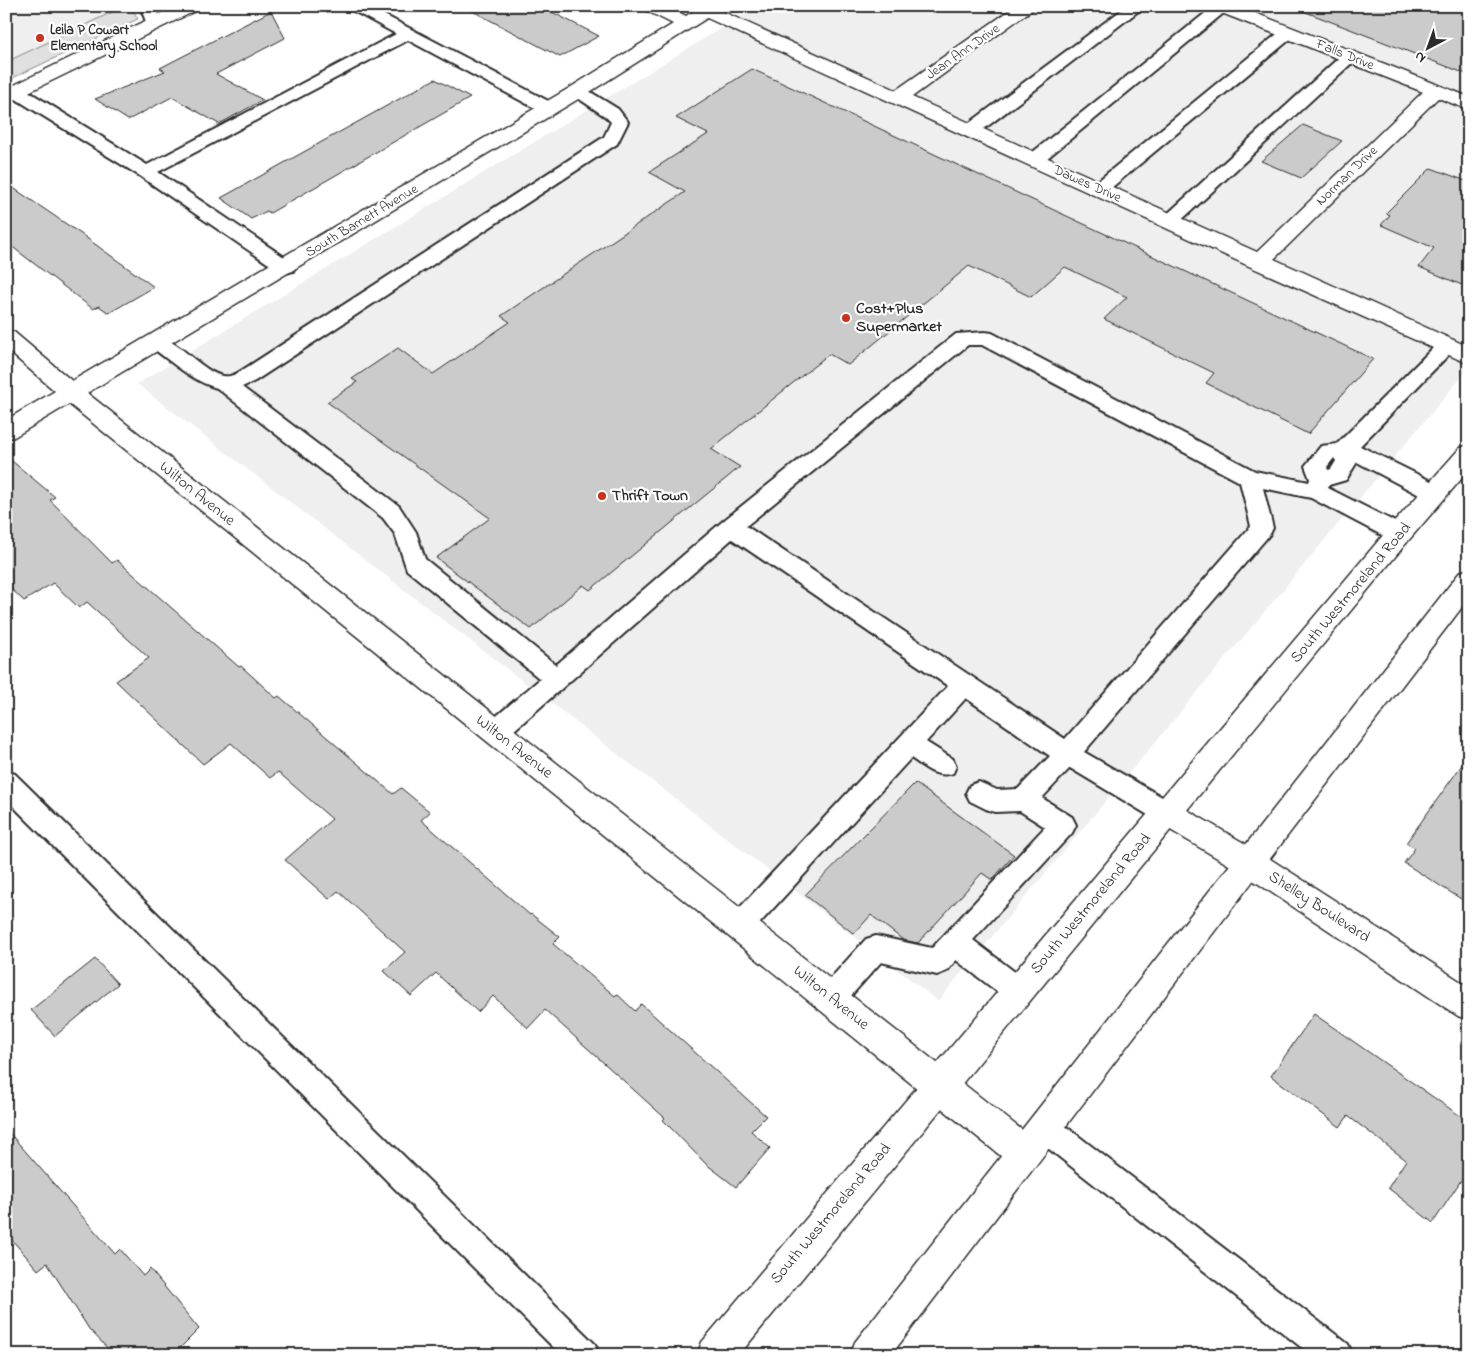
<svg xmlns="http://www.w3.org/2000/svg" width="1475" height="1361" font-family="'Indie Flower',sans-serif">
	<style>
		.built { fill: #efefef }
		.green { fill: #e0e0e0; stroke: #868686 }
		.building { fill: #cbcbcb; stroke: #2b2b2b }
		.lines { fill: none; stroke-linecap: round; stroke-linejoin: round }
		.lane-casing { stroke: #2b2b2b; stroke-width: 4 }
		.street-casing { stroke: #2b2b2b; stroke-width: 3 }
		.secondary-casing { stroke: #2b2b2b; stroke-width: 3 }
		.lane { fill: #fff; fill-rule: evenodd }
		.street { fill: #fff; fill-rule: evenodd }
		.secondary { fill: #fff; fill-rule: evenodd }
		.poi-dot { fill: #c8321e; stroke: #fff; stroke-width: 2 }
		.labels { text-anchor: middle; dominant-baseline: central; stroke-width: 4.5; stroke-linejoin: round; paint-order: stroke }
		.far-poi-label { font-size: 14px; font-weight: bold; fill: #2b2b2b; stroke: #fff; text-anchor: start }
		.far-street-label { font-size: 14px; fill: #2b2b2b; stroke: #fff }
		.poi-label { font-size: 16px; font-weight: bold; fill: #2b2b2b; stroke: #fff; text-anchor: start }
		.street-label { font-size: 16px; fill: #2b2b2b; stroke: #fff }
	</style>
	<rect width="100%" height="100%" fill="#fff"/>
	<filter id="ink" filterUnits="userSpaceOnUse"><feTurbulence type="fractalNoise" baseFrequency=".02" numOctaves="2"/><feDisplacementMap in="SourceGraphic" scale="10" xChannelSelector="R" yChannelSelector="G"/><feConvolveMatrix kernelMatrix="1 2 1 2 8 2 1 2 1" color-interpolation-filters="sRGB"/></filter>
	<g filter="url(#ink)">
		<!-- built -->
		<g class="built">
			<path d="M6,6H142L6,70Z"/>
			<path d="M758,6H1469V368L938,1001L137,384Z"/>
		</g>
		<!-- green -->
		<path class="green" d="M123,7L134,12L138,19L6,81V62Z"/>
		<!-- building -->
		<g class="building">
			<path d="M463,6H540L599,36L560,57Z"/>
			<path d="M1299,6H1469V75L1298,9Z"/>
			<path d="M271,11L285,38L216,74L263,100L219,124L172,97L128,120L95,99L165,71L160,68Z"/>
			<path d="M752,69L1373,359L1308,434L1206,383L1214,373L1104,319L1127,297L1065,267L1031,297L969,266L848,365L829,354L711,449L740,467L590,590L583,585L531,629L436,558L490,518L327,402L357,382L352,379L398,348L433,374L510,322L501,316L685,192L649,172L708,134L676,118Z"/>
			<path d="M435,79L470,98L270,213L267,211L251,219L221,198Z"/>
			<path d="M1303,125L1342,141L1301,178L1261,161Z"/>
			<path d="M1431,168L1469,182V288L1419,267L1434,248L1381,225L1390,215L1386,213Z"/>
			<path d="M6,183L81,234L154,287L109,313L99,306L93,309L6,242Z"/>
			<path d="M6,456L55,497L50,500L112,563L117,560L239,667L241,666L276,698L279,696L393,794L401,788L430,812L421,820L530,915L531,914L560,937L553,944L615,996L617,994L635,1011L641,1004L766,1116L751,1131L770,1148L736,1187L706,1164L663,1120L665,1118L545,1010L528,1028L493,996L478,1012L436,973L411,996L384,971L405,952L338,891L329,899L285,860L332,819L278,772L270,778L231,743L203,764L116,681L149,658L87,602L79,608L53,583L24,601L6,584Z"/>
			<path d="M1469,755V904L1404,863L1415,848L1406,843Z"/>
			<path d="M915,783L1014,855L992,880L982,873L918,943L903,940L871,915L854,934L805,895Z"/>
			<path d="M95,959L118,984L55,1036L31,1010Z"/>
			<path d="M1314,1014L1469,1122V1168L1433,1223L1388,1188L1406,1160L1348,1116L1340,1127L1271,1076Z"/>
			<path d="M6,1129L115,1254L120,1249L143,1276L150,1269L199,1329L173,1355H114L89,1329L47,1263L38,1270L6,1233Z"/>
		</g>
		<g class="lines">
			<defs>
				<g id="lane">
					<path d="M140,6H156L162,24L160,27H148Z"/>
					<path d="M347,6H367L554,104L556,108L554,112H542L408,40L158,172L293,263L295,267L293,271L286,273L279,271L140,176L11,96L9,92L11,88H23L147,165L396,34L350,9Z"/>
					<path d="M1127,6H1145L976,135H964L962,131L964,127Z"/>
					<path d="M1214,6L1231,7L1040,164L1034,165L1028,164L1025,160L1028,156Z"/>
					<path d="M1288,28L1294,30L1296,33L1294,36L1105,193L1099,194L1093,193L1090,189L1093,185L1282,30Z"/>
					<path d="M1349,52L1355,54L1357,57L1355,60L1176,225L1170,227L1164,225L1161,221L1164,217L1343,54Z"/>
					<path d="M578,86L584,88L618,109L628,122L617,144L255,381L242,387L399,506L416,532L425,559L556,665L723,521L956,334L985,332L992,333L1255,471L1309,482L1310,479L1305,466L1321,446L1337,444L1440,341L1447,339L1454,341L1457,346L1360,446L1443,487L1446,493L1443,499L1435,501L1427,499L1357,462L1346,480L1329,485L1328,488L1407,528L1410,534L1407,540L1399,542L1391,540L1311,498L1263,488L1273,528L1270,534L1084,752L1176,805L1180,813L1176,821L1167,824L1158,821L1070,768L1042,798L1072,817L1076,825L1072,833L973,940L1028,982L1032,991L1028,1000L1018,1004L1008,1000L956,960L947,971L937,975L881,962L841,1007L831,1011L821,1007L817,998L821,989L866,939L876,936L932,948L1045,827L1020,811L995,812L986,809L970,801L966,793L970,785L979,782L997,790L1018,789L1050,756L966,698L926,742L953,759L956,766L953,773C937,779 924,767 911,758L749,935L740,938L731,935L727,926L731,917L948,686L732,539L504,739L495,742L486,739L483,732L486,725L540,679L407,570L395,534L383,518L217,388C192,381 172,362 151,347L148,342L151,337C175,331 206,381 230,376C234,375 238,373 241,371L604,137L611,122L606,117L572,94L570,91L572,88ZM968,345H982L1240,482L1251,526L1065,739L746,526ZM1334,458L1336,461L1331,469L1328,470L1327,467Z"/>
					<path d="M6,771L15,774L595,1344L600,1355H561L6,799Z"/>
					<path d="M1045,1113L1055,1118L1348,1344L1353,1355H1311L1035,1138L1030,1128L1035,1118Z"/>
				</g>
				<g id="street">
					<path d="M176,6H200L197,10L6,103V89Z"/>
					<path d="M642,6H666L686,16L701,6H723L719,10L896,90L1016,6H1037L912,97L1257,252L1428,87L1435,85L1442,87L1445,91L1274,259L1469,347V364L1251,267L707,18L585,95L87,393L1036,1141L1041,1153L1036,1165L1024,1170L1012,1165L69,404L14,437L6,439V420L55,391L6,349V330L14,332L72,381L571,87L673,24L645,10Z"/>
					<path d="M1167,800L1177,804L1261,853L1469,987V1020L1458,1016L1239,871L1157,822L1152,813L1157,804Z"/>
				</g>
				<g id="secondary">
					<path d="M1211,6H1237L1469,97V110L1214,10Z"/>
					<path d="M1469,445V470L1408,541L739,1355H697L702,1342L1390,527L1460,448Z"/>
					<path d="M1469,569V598L891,1355H850L855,1342L1460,572Z"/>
				</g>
			</defs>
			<!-- lane casing -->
			<use href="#lane" class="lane-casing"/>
			<!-- street casing -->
			<use href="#street" class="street-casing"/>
			<!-- secondary casing -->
			<use href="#secondary" class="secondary-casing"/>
			<!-- lane -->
			<use href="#lane" class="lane"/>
			<!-- street -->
			<use href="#street" class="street"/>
			<!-- secondary -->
			<use href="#secondary" class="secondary"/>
		</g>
	</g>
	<!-- markers -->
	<g class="poi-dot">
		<circle cx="40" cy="38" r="5"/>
		<circle cx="846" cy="318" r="5"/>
		<circle cx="602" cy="496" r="5"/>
	</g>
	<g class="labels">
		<!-- far-poi labels -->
		<g class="far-poi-label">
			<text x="50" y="30">Leila P Cowart<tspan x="50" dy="16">Elementary School</tspan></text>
		</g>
		<!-- far-street labels -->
		<g class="far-street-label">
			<text transform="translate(963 52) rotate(-35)">Jean Ann Drive</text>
			<text transform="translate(1345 55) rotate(22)">Falls Drive</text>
			<text transform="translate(1347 176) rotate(-44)">Norman Drive</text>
			<text transform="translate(1087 184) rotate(24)">Dawes Drive</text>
			<text transform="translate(362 221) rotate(-31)">South Barnett Avenue</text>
		</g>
		<!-- poi labels -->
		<g class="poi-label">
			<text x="856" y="309">Cost+Plus<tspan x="856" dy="18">Supermarket</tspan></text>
			<text x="612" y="496">Thrift Town</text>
		</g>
		<!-- street labels -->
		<g class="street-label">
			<text transform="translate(197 494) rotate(39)">Wilton Avenue</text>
			<text transform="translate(1351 593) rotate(-50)">South Westmoreland Road</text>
			<text transform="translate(514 747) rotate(38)">Wilton Avenue</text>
			<text transform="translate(1091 904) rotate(-50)">South Westmoreland Road</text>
			<text transform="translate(1319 907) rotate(33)">Shelley Boulevard</text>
			<text transform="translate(831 998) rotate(39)">Wilton Avenue</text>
			<text transform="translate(831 1214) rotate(-50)">South Westmoreland Road</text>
		</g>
	</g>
	<!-- margin -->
	<rect width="1475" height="1361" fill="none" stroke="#fff" stroke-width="25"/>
	<rect x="12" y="12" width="1450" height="1336" fill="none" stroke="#2b2b2b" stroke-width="2" filter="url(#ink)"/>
	<!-- north arrow -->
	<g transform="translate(1428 48) rotate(221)" stroke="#ffffff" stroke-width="4" paint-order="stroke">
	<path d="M0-4L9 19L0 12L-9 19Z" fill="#2b2b2b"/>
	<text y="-8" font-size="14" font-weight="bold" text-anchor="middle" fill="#2b2b2b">N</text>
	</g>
</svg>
